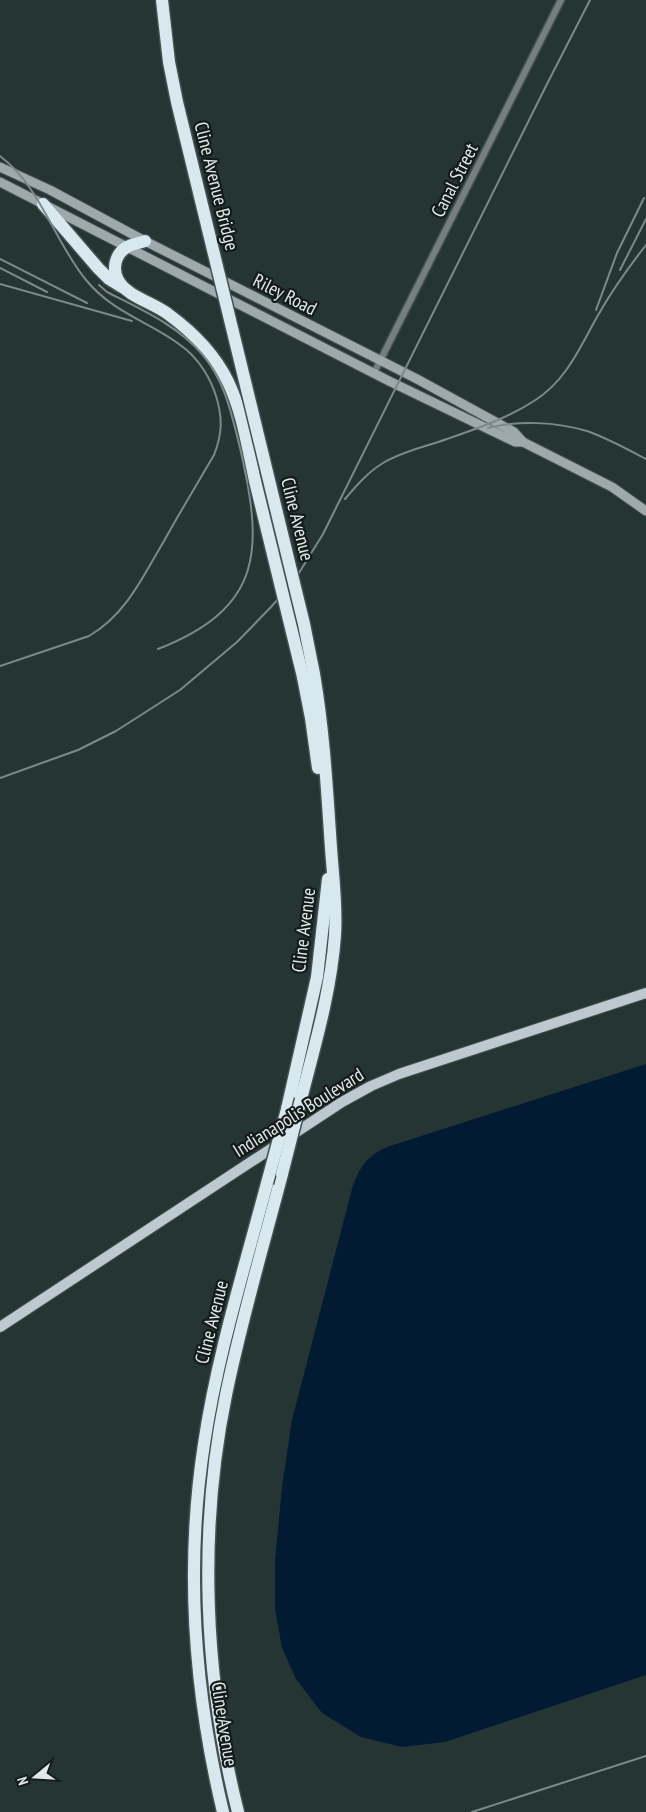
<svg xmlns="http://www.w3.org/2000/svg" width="646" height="1812" font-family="'PT Sans Narrow',sans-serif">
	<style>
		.water { fill: #021b32 }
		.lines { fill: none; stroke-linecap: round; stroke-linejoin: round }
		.street-casing { stroke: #435251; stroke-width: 9 }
		.secondary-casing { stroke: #435251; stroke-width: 11 }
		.primary-casing { stroke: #435251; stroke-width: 12 }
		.highway-casing { stroke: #435251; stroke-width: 15 }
		.street { stroke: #777e80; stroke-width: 6 }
		.secondary { stroke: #9ea9ad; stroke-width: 9 }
		.primary { stroke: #bccacf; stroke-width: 10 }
		.highway { stroke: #d7e8ee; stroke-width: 12 }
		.rail { stroke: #7c8988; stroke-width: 2 }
		.highway-bridge-casing { stroke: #435251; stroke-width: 15; stroke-linecap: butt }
		.highway-bridge { stroke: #d7e8ee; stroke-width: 12 }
		.labels { text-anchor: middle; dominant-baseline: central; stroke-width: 4.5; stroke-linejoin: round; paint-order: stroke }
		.street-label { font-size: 19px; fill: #dfe9e8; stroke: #141b1a }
	</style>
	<rect width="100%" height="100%" fill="#253534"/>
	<!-- water -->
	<path class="water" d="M646,1064V1675L445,1742L402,1747L361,1737L322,1713L296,1679L282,1648L275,1609V1561L282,1487L292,1420L353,1185C362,1164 366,1157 387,1147Z"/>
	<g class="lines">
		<defs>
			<path id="street" d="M374,373L561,0"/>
			<g id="secondary">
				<path d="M0,167L50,190L145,241L417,379L514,432L523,442L612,487L646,511"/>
				<path d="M0,182L389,381L515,442H523"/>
			</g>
			<path id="primary" d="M0,1327L342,1102L371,1086L399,1074L646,993"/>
			<g id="highway">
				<path d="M43,204L98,268L109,279L122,287"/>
				<path d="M145,241C140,243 132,244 127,247C115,254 112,269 118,280C126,296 154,303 168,314C235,363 239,405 255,481"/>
				<path d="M303,677L311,718L318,768"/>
				<path d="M301,1099C315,1045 331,991 335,935C337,906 333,877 331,848C327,790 324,732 314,674"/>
				<path d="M287,1109L317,977L328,879"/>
				<path d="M223,1812C194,1691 185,1567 204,1444C217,1356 244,1270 267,1183"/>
				<path d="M238,1812C204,1677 198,1531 226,1395C241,1321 263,1247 282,1174"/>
			</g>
		</defs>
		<!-- street casing -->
		<use href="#street" class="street-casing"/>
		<!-- secondary casing -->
		<use href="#secondary" class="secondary-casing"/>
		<!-- primary casing -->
		<use href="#primary" class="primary-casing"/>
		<!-- highway casing -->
		<use href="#highway" class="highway-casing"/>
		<!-- street -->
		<use href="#street" class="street"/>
		<!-- secondary -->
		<use href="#secondary" class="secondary"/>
		<!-- primary -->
		<use href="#primary" class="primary"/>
		<!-- highway -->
		<use href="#highway" class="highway"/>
		<!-- rail -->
		<g class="rail">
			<path d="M0,156C41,187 54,241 86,280C128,331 193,325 216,396C223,418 222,435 214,455C197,484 180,512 164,541C143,576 126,615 89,636L0,666"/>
			<path d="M0,259L87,303"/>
			<path d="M0,268L47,292"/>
			<path d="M620,270L646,219"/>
			<path d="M0,284L132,321"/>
			<path d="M99,285L107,292C140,309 177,325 202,354C225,380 232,416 240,448C263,548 265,607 158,649"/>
			<path d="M596,310L617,253L644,198"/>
			<path d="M488,428C519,420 556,422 587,431C607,438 627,449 646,459"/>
			<path d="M345,499C356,486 368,472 383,463C403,451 425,447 447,439C476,429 508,418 534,401C566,381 579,349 597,317C611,292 628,268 646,245"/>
			<path d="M0,778L78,750L116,731L180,690L237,642L271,607L294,581L323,534L547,84L590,0"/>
			<path d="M472,1812L646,1756"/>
		</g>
		<defs>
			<g id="highway-bridge">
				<path d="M162,0L169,62L177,102L304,624L314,674"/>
				<path d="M255,481L303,677"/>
				<path d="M282,1174L301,1099"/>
				<path d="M267,1183L287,1109"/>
			</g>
		</defs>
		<!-- highway-bridge casing -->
		<use href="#highway-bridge" class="highway-bridge-casing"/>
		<!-- highway-bridge -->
		<use href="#highway-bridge" class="highway-bridge"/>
	</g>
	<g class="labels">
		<!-- street labels -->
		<g class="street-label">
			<text transform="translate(454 180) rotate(-63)">Canal Street</text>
			<text transform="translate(217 186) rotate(76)">Cline Avenue Bridge</text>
			<text transform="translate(285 294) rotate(27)">Riley Road</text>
			<text transform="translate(298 519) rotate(76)">Cline Avenue</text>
			<text transform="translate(303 930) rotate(-83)">Cline Avenue</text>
			<text transform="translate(298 1112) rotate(-32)">Indianapolis Boulevard</text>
			<text transform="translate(211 1322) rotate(-76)">Cline Avenue</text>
			<text transform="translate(225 1724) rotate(81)">Cline Avenue</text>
		</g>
	</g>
	<!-- north arrow -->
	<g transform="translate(35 1777) rotate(252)" stroke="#141b1a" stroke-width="4" paint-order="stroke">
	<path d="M0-4L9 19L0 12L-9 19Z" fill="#dfe9e8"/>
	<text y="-8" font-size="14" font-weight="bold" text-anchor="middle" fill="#dfe9e8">N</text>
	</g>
</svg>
